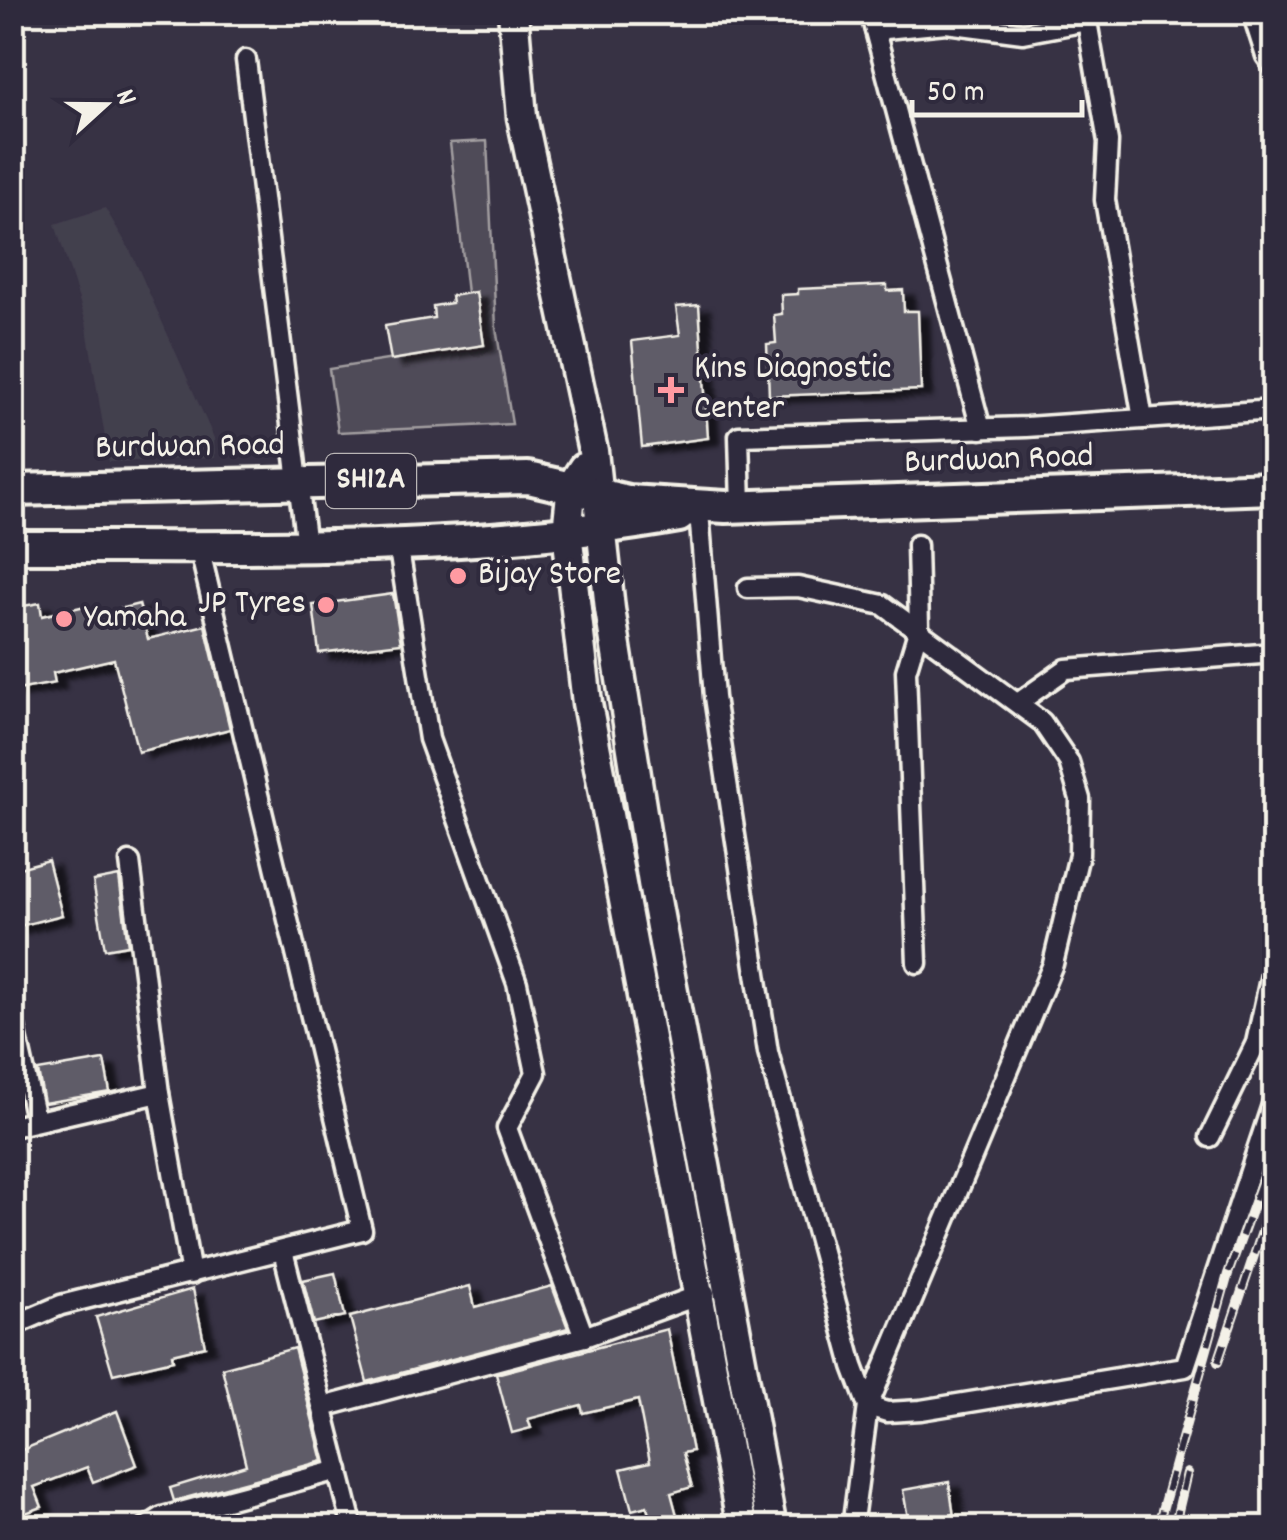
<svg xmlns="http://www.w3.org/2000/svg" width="1287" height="1540" font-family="Dekko,sans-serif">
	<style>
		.built { fill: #433f4e }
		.green { fill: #504b59; stroke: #a29ea0; stroke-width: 2.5 }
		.building { fill: #5f5c67; stroke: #f4f1e8; stroke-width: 2.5; filter: url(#shadow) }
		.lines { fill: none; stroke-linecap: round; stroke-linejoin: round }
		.street-casing { stroke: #f4f1e8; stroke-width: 25 }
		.secondary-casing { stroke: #f4f1e8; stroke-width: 35 }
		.primary-casing { stroke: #f4f1e8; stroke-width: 38 }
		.street { stroke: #2f2a3d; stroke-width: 18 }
		.secondary { stroke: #2f2a3d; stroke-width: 28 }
		.primary { stroke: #2f2a3d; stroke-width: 30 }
		.rail-casing { stroke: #f4f1e8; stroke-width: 10 }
		.rail { stroke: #2f2a3d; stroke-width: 6; stroke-dasharray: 19; stroke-linecap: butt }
		.poi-dot { fill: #ff9aa2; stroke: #2f2a3d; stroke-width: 4 }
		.labels { text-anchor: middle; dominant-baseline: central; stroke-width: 8; stroke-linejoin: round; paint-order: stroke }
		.shield { fill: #2f2a3d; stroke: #b9b5b5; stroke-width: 2.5 }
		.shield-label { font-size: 32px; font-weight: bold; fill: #f4f1e8 }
		.poi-label { font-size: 35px; fill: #f4f1e8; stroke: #2f2a3d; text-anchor: start }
		.street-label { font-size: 35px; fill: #f4f1e8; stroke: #2f2a3d }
	</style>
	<defs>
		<filter id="shadow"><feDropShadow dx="11" dy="6" stdDeviation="2.5" flood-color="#0009"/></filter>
	</defs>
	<rect width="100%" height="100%" fill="#373244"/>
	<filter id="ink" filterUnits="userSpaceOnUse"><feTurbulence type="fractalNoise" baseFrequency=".01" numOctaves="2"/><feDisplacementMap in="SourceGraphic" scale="20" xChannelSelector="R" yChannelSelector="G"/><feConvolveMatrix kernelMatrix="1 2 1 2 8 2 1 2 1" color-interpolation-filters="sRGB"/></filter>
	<g filter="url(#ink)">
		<!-- built -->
		<path class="built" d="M105,208L130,250L214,438L215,458L109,462L86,322L55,224Z"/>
		<!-- green -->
		<path class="green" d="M487,141L496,328L512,424L338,432L329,369L484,345L476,292L467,293L450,143Z"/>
		<!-- building -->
		<g class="building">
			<path d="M887,285V291L903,290L904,311H918L921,390L769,396L767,344L776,343L774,315L782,314L781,295L798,294V289Z"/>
			<path d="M476,292L484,345L391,360L385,326L434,318L433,306L452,303L451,296Z"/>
			<path d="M699,305L708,438L642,447L632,341L680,335L676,307Z"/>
			<path d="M393,594L401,643L319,653L313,605Z"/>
			<path d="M40,603L42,616L85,606L87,617L139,604L148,639L205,625L230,729L138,752L114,659L53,673L55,683L12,691V608Z"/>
			<path d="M48,860L62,915L12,928V870Z"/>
			<path d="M119,876L128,945L105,949L93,881Z"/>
			<path d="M104,1060L110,1092L44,1103L38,1071Z"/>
			<path d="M335,1273L345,1316L314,1323L303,1280Z"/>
			<path d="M470,1286L475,1307L552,1286L568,1328L367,1382L350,1317Z"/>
			<path d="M193,1289L205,1346L172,1354L173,1360L113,1374L96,1317Z"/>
			<path d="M667,1329L692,1451L683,1453L692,1487L671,1493L678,1519L652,1526L647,1506L632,1510L621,1469L650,1462L638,1400L583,1413L581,1405L528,1419L531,1428L512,1433L496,1374Z"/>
			<path d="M294,1348L323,1461L174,1501L170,1488L246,1465L222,1368Z"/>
			<path d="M117,1411L137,1465L93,1482L87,1467L34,1487L42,1507L12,1518V1454Z"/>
			<path d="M949,1482L954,1517L909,1524L903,1490Z"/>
		</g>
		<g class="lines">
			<defs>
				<g id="street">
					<path d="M870,12L981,429"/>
					<path d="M1252,12L1266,56L1274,67"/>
					<path d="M875,30L946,23L1023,33L1087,21L1108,142L1105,200L1143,419"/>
					<path d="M246,60L306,546"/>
					<path d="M741,507L739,436L1026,427L1274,410"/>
					<path d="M699,512L714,697L768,1052L853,1366L868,1406L887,1412L921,1410L1185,1367L1274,1099"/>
					<path d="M398,543L429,739L517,983L536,1073L507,1128L584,1337"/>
					<path d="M748,588L798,587L883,605L1042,722L1069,762L1080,799L1079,855L1053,964L868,1406L852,1528"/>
					<path d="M1018,703L1066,669L1274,653"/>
					<path d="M130,862L159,1093L191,1274"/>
					<path d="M917,963L906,671L919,628L917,545"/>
					<path d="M12,1014L35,1119"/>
					<path d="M12,1127L159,1093"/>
					<path d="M1210,1137L1256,1043L1274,961"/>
					<path d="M283,1251L353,1528"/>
					<path d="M12,1326L61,1305L362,1230L199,547"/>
					<path d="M323,1407L584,1337L705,1293"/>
					<path d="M145,1528L162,1517L339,1470"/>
				</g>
				<g id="secondary">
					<path d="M513,12L522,117L593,451L610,609L654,889L772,1528"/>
					<path d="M583,468L572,485L567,532L587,703L742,1528"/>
				</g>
				<g id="primary">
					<path d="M12,490L528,478L628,501L726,507L1274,488"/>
					<path d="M12,547C234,546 460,555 679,516"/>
				</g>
			</defs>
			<!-- street casing -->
			<use href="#street" class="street-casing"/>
			<!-- secondary casing -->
			<use href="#secondary" class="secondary-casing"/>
			<!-- primary casing -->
			<use href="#primary" class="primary-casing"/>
			<!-- street -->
			<use href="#street" class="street"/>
			<!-- secondary -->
			<use href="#secondary" class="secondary"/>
			<!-- primary -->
			<use href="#primary" class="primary"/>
			<defs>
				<g id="rail">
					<path d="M1218,1362L1274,1196"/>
					<path d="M1157,1528L1228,1274L1274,1147"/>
					<path d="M1174,1528L1187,1473"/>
				</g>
			</defs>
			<!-- rail casing -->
			<use href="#rail" class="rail-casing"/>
			<!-- rail -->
			<use href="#rail" class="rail"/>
		</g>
	</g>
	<!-- markers -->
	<g class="poi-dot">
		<path d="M666 375h10v10h10v10h-10v10h-10v-10h-10v-10h10z"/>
		<circle cx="458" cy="576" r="10"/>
		<circle cx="326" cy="605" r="10"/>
		<circle cx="64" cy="619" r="10"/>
	</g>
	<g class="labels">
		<!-- shield labels -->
		<rect class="shield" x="326" y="454" width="90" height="54" rx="8"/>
		<g class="shield-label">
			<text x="371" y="481">SH12A</text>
		</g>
		<!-- poi labels -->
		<g class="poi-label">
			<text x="694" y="370">Kins Diagnostic<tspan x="694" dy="40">Center</tspan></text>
			<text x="478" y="576">Bijay Store</text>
			<text x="306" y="605" text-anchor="end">JP Tyres</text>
			<text x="84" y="619">Yamaha</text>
		</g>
		<!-- street labels -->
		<g class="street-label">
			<text transform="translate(190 448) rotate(-1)">Burdwan Road</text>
			<text transform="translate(999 461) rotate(-2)">Burdwan Road</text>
		</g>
	</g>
	<!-- margin -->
	<rect width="1287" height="1540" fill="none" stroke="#2f2a3d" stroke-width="50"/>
	<rect x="25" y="25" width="1237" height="1490" fill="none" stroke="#f4f1e8" stroke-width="4" filter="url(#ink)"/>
	<!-- north arrow -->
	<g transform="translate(105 105) rotate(69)" stroke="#2f2a3d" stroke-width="8" paint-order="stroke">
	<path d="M0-8L18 38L0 25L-18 38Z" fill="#f4f1e8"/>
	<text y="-15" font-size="28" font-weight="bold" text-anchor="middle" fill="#f4f1e8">N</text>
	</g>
	<!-- scale -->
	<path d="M912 100v15h170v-15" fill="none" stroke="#f4f1e8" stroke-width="5"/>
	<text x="927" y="100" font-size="30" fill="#f4f1e8" stroke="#2f2a3d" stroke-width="8" paint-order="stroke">50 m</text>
</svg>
